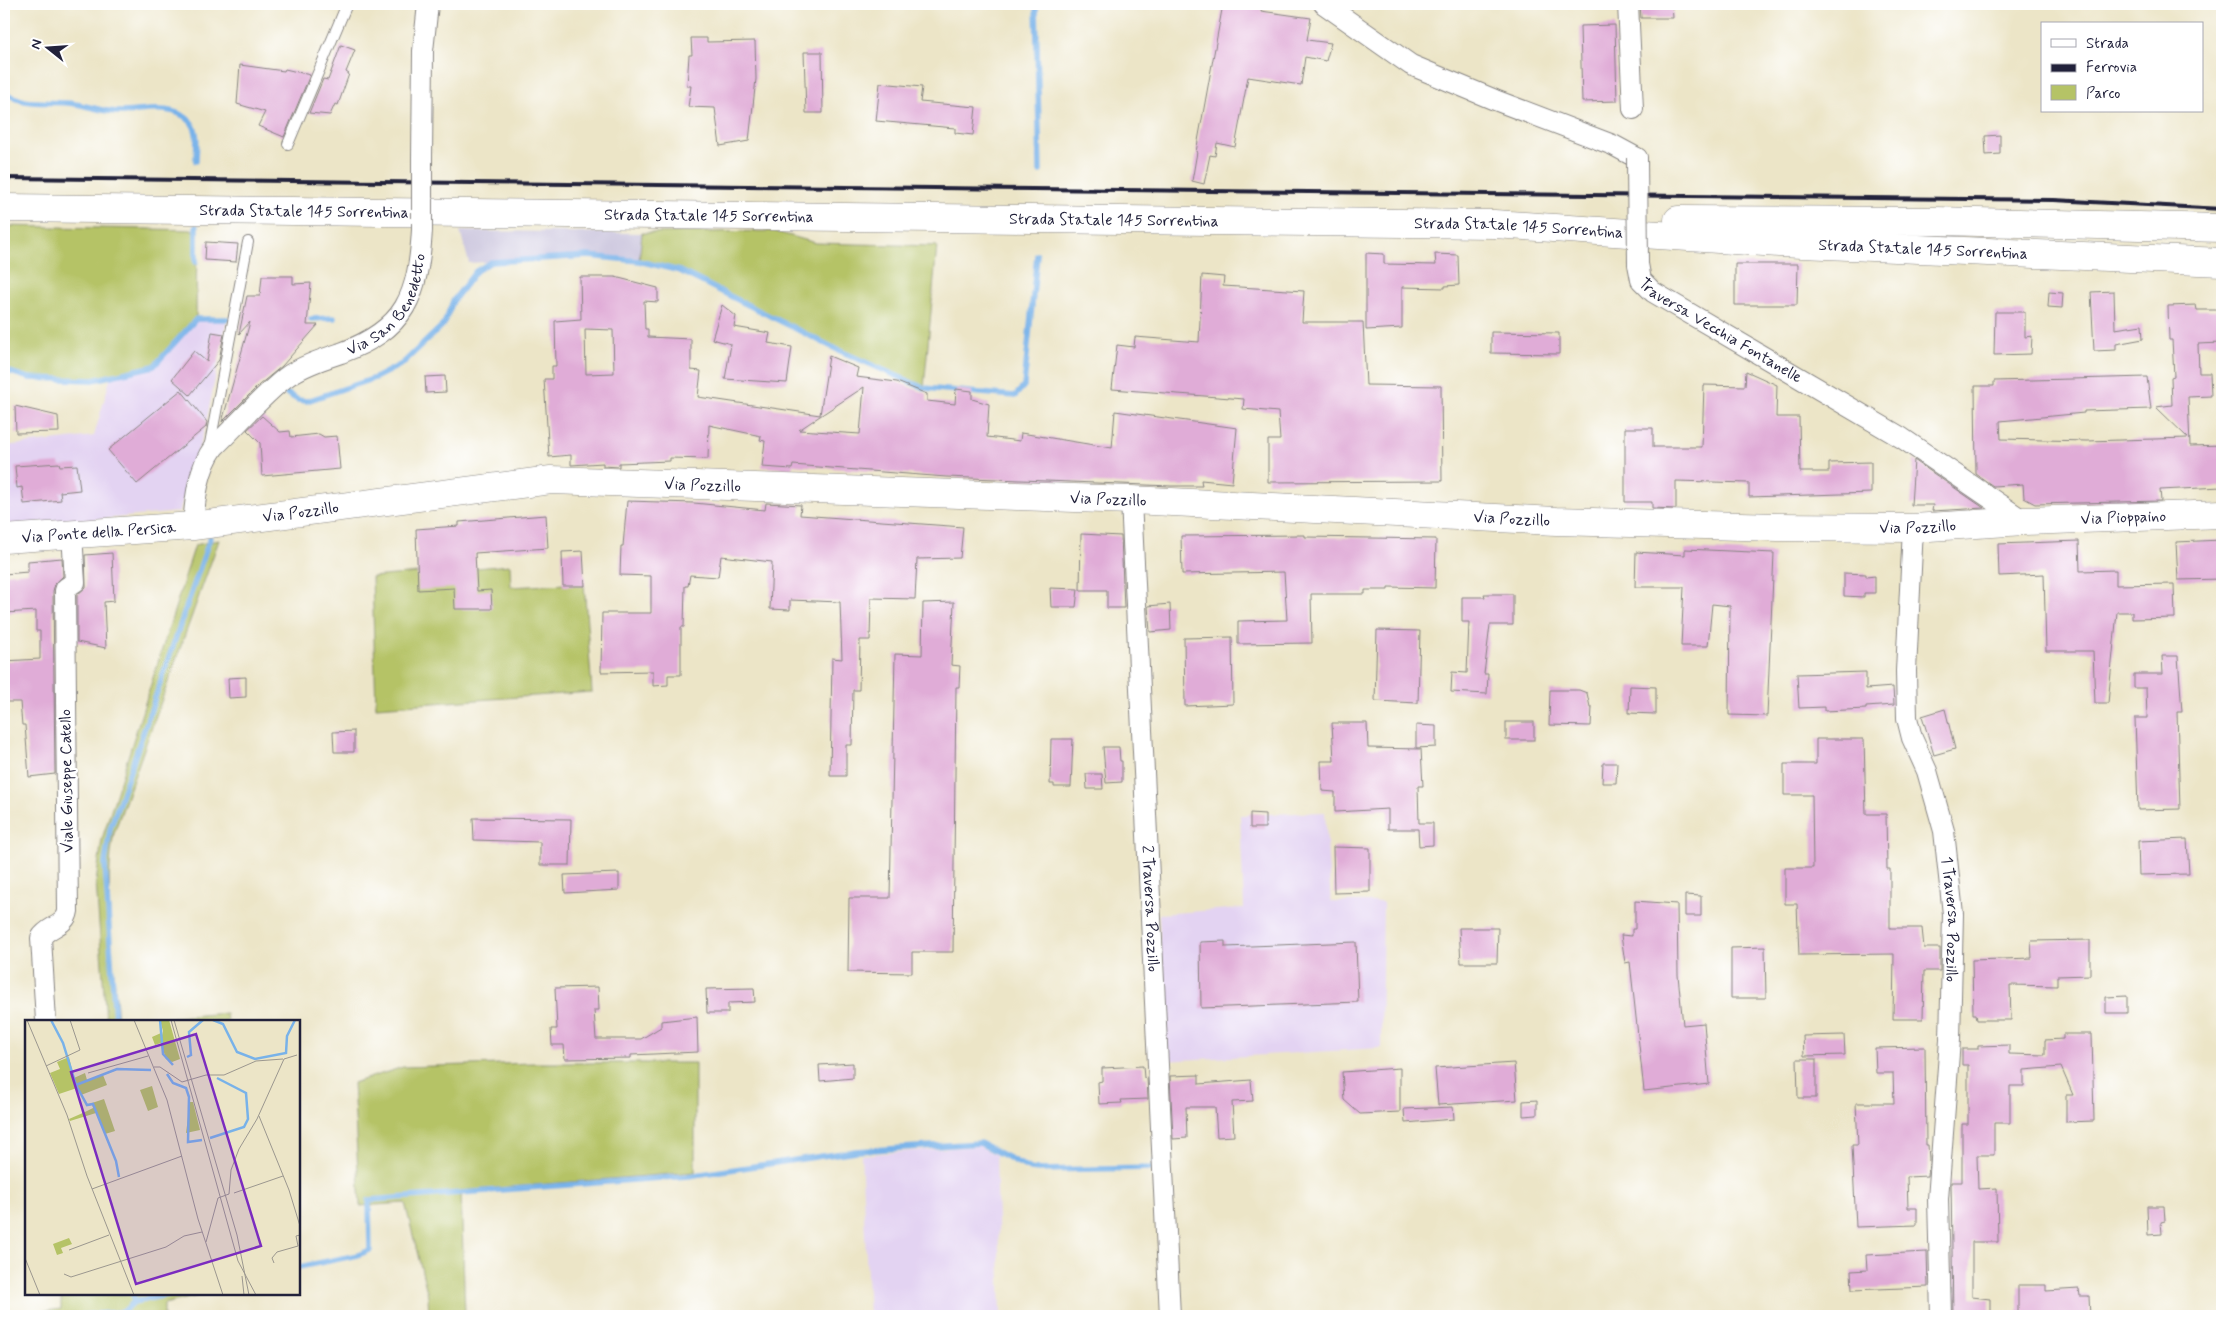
<svg xmlns="http://www.w3.org/2000/svg" width="2226" height="1320" font-family="Mynerve,sans-serif">
	<style>
		.built { fill: #e3d3f2 }
		.industrial { fill: #c6c0da }
		.green { fill: #b5c366; stroke: #6c7250 }
		.lines { fill: none; stroke-linecap: round; stroke-linejoin: round }
		.stream { stroke: #78b2e9; stroke-width: 5.5 }
		.building { fill: #e0acd7; fill-rule: evenodd }
		.lane-casing { stroke: #878481; stroke-width: 12 }
		.street-casing { stroke: #878481; stroke-width: 22 }
		.secondary-casing { stroke: #878481; stroke-width: 29 }
		.highway-casing { stroke: #878481; stroke-width: 29 }
		.lane { stroke: #fff; stroke-width: 10 }
		.street { stroke: #fff; stroke-width: 20 }
		.secondary { stroke: #fff; stroke-width: 28 }
		.highway { stroke: #fff; stroke-width: 28 }
		.rail { stroke: #22223b; stroke-width: 4 }
		.street-bridge-casing { stroke: #878481; stroke-width: 22; stroke-linecap: butt }
		.street-bridge { stroke: #fff; stroke-width: 20 }
		.labels { text-anchor: middle; dominant-baseline: central; stroke-width: 4.5; stroke-linejoin: round; paint-order: stroke }
		.street-label { font-size: 16px; fill: #22223b; stroke: #fff }
		.inset-river { fill: none; stroke: #78b2e9; stroke-width: 2.5 }
		.inset-road { fill: none; stroke: #9b978f; stroke-width: 1 }
		.view { fill: #7b2cbf; fill-opacity: 0.15; stroke: #7b2cbf; stroke-width: 2.5 }
		.inset-edge { fill: none; stroke: #22223b; stroke-width: 2.5 }
	</style>
	<rect width="100%" height="100%" fill="#fff"/>
	<filter id="ink" filterUnits="userSpaceOnUse"><feTurbulence type="fractalNoise" baseFrequency=".02" numOctaves="2"/><feDisplacementMap in="SourceGraphic" scale="10" xChannelSelector="R" yChannelSelector="G"/><feConvolveMatrix kernelMatrix="1 2 1 2 8 2 1 2 1" color-interpolation-filters="sRGB"/></filter>
	<filter id="wash" filterUnits="userSpaceOnUse"><feTurbulence type="fractalNoise" baseFrequency=".0096" numOctaves="4" result="noise"/><feDisplacementMap in="SourceGraphic" scale="20" xChannelSelector="R" yChannelSelector="G"/><feGaussianBlur stdDeviation="1.12" result="paint"/><feColorMatrix in="noise" values="0 0 0 0 0 0 0 0 0 0 0 0 0 0 0 0 0 1.4 0 .05"/><feComposite in="paint" operator="in"/></filter>
	<g filter="url(#wash)">
		<rect width="100%" height="100%" fill="#ece5c7"/>
		<!-- built -->
		<g class="built">
			<path d="M196,319H227L205,428L179,512L4,528V446L94,436L111,376L154,366Z"/>
			<path d="M1325,812L1331,902H1383L1381,1048L1164,1061L1159,914L1244,908L1240,815Z"/>
			<path d="M979,1146L996,1155L1001,1316H936L935,1314L869,1316L861,1155Z"/>
		</g>
		<!-- industrial -->
		<path class="industrial" d="M460,231L642,233L639,261L588,256L469,263Z"/>
		<!-- green -->
		<g class="green">
			<path d="M4,226L197,230L196,319L154,366L93,380L29,378L4,370Z"/>
			<path d="M773,231L816,243L937,246L924,388L838,350L680,271L639,261L642,233Z"/>
			<path d="M219,540L114,833C103,888 114,965 118,1021H106L96,882L102,839L195,545Z"/>
			<path d="M510,565L511,587L584,583L592,692L376,707L372,577Z"/>
			<path d="M226,1013L227,1021H126Z"/>
			<path d="M534,1063H695V1172L461,1191L465,1316H429L428,1296L405,1203L360,1206L353,1083L403,1067Z"/>
			<path d="M61,1294H206L164,1304V1316H4L61,1309Z"/>
		</g>
		<g class="lines">
			<!-- stream -->
			<g class="stream">
				<path d="M1036,4L1040,171"/>
				<path d="M4,93C11,96 18,99 25,101C41,104 59,101 75,104C89,106 102,111 116,112C139,113 172,102 190,121C200,131 196,148 196,161"/>
				<path d="M196,227V262"/>
				<path d="M311,319L334,318"/>
				<path d="M4,370L29,378L93,380L154,366L196,319H227"/>
				<path d="M286,393L298,400L307,401L375,378L402,364L444,324L453,301L476,271L491,262L588,256L639,261L680,271L838,350L924,388L1015,396L1024,386L1037,255"/>
				<path d="M115,1021L105,864L110,829L210,538"/>
				<path d="M299,1267L358,1255L370,1250L369,1200L688,1176L856,1151L980,1143L1030,1169L1038,1170L1155,1168V1162"/>
				<path d="M134,1302L171,1294"/>
				<path d="M76,1316L123,1312L134,1302L133,1294"/>
			</g>
		</g>
		<g id="blocks">
			<!-- building -->
			<g class="building">
				<path d="M1223,4H1262L1261,11L1311,18L1307,40L1331,43L1326,61L1305,57L1301,85L1248,77L1235,147L1217,143L1215,156L1210,155L1204,184L1192,181L1197,152H1196Z"/>
				<path d="M1640,4H1672L1673,18H1641Z"/>
				<path d="M1615,25L1617,101L1582,102L1580,26Z"/>
				<path d="M691,38H707V42L755,41L756,79L749,141L720,146L715,108L688,107L691,86H687L689,55H692Z"/>
				<path d="M341,45L355,50L346,72L349,74L338,105L335,104L330,115L309,113L323,79L328,80Z"/>
				<path d="M804,52H822L823,113H806Z"/>
				<path d="M240,65L284,71L285,69L310,75L284,137L258,126L265,112L237,104Z"/>
				<path d="M880,83L922,87L920,102L976,107L973,135L955,133V128L876,121Z"/>
				<path d="M2000,135V154L1986,155L1985,136Z"/>
				<path d="M206,242L238,244L236,262L205,260Z"/>
				<path d="M1366,253L1384,254V264L1436,265L1435,254L1458,255L1459,285L1445,286V288L1402,287V328L1366,330Z"/>
				<path d="M1735,264H1798L1797,305H1735Z"/>
				<path d="M1202,275L1224,277L1223,286L1304,291L1302,322H1363L1366,385L1441,386L1442,481L1268,482V440H1280L1278,412L1243,409L1244,399L1112,389L1117,345L1134,347L1135,337L1199,342Z"/>
				<path d="M262,276H293V284L311,283L307,325H318L282,366L259,385L222,422L250,322L239,334L247,296H260Z"/>
				<path d="M580,277H615L658,288V302L644,301L645,329H648V337L691,339V370L701,371L698,397L820,415L829,356L858,368L856,377L897,382L927,394V401L955,404L956,389L972,391V399L989,404L987,437L1020,441L1021,433L1112,448L1115,411L1237,428L1232,483L1201,480L1202,486H1171L946,477L793,465L792,469L762,467L765,441L760,440L761,436L709,425L708,459L670,458V461L619,463V467L603,466V463L571,465V455L549,457L544,379H552V366H556L555,321L581,319ZM585,329L613,330L614,373L586,374ZM864,387L860,434L799,430L820,416Z"/>
				<path d="M2114,291L2115,329L2142,325L2143,339L2116,344V350L2094,351L2091,292Z"/>
				<path d="M2049,292L2063,293L2062,308L2048,307Z"/>
				<path d="M722,305L736,316L734,327L770,333L768,343L792,347L787,383L725,379L731,344L712,339Z"/>
				<path d="M2196,305L2197,310H2222V343L2198,344L2199,373H2210L2211,396L2188,397L2190,446L2222,445V487L2160,490L2161,501L2035,504L2024,498L2023,484L1993,486L1976,474L1975,386H1994V381L2147,377L2151,409L2084,411V413L2000,421L2001,439L2087,441L2188,438L2156,407L2172,405L2171,377L2174,376L2172,340H2169L2168,306Z"/>
				<path d="M1995,312H2025V337L2032,336L2031,354L1994,355Z"/>
				<path d="M212,332L224,334L219,360L190,395L172,379L194,351L207,362Z"/>
				<path d="M1491,332L1559,333V354L1491,353Z"/>
				<path d="M1746,371L1777,385L1776,417H1799L1800,472H1829V463L1871,462V493L1749,497V483L1676,481V509L1652,508V502H1625V428H1653V447H1702L1704,385L1745,386Z"/>
				<path d="M445,376L446,392L426,393L425,377Z"/>
				<path d="M181,390L207,422L206,427L137,484L108,450Z"/>
				<path d="M15,406L58,416L59,432L16,433Z"/>
				<path d="M262,416L280,432L290,431L291,437L319,434L324,437L337,436L340,469L262,476L260,443L247,430Z"/>
				<path d="M1914,460L1984,508L1932,511L1933,505H1911Z"/>
				<path d="M59,463L60,466L77,465L80,490L60,492L61,500L24,504L22,487L17,488L15,466Z"/>
				<path d="M627,501L694,503L765,510L766,503L801,505L800,515L963,527L960,558L917,559L915,599L871,598L870,640H860L859,690H853L852,745H846V776H830L832,658L842,659L840,602L790,600V610L770,609L772,562L721,556L718,577L690,575L688,586H685L684,627H681V675H668V685L653,686V671L601,672L602,613H651V576L620,575L621,546H623Z"/>
				<path d="M546,515L548,548L475,553L477,591L491,590L492,609H455L454,588L418,590L416,529L459,526V522Z"/>
				<path d="M1081,534L1121,536L1124,608H1107V590H1080Z"/>
				<path d="M1305,535V537L1436,539L1435,588L1388,587V590H1365V594H1311L1312,643L1238,644V621L1287,620L1284,572L1182,574L1181,536Z"/>
				<path d="M2222,540V579L2178,580L2176,542Z"/>
				<path d="M2079,541L2080,571L2116,570V585L2174,584L2175,618L2132,619V612H2117L2108,703H2095L2093,651H2046L2044,574L1999,576L1998,544Z"/>
				<path d="M1685,549L1774,553L1767,716L1729,715L1730,606L1712,604L1708,646H1681L1684,587H1635L1636,552L1685,555Z"/>
				<path d="M583,551L585,586H563L562,552Z"/>
				<path d="M112,553L114,601L104,602L106,648L77,642V595L86,587L85,555Z"/>
				<path d="M62,558L63,576L55,584L53,591L55,774L29,777L25,725H22L20,702H4V661L40,659V631H36V611L4,613V574L28,572V561Z"/>
				<path d="M1844,573L1866,574V577L1875,576V593H1864V597L1844,596Z"/>
				<path d="M1050,588L1078,589L1076,607H1051Z"/>
				<path d="M1484,594H1513V625H1490L1484,674H1488L1487,694L1451,692L1452,672L1467,673L1469,622H1462V597H1485Z"/>
				<path d="M954,602L951,665L960,666L959,687H956L953,952H912V973L848,972L849,898H890L895,654L922,655L923,603Z"/>
				<path d="M1170,604L1171,630L1150,632L1148,606Z"/>
				<path d="M1377,630L1420,631L1418,703L1375,701Z"/>
				<path d="M1232,637L1233,704L1185,706L1184,638Z"/>
				<path d="M2162,656H2178L2182,712H2177L2180,809L2138,810L2135,718H2147L2146,688H2134V674H2163Z"/>
				<path d="M1866,672V689L1893,687L1894,705L1866,707V709L1825,711V707L1799,708L1797,674Z"/>
				<path d="M246,677V697L229,698L228,678Z"/>
				<path d="M1630,686L1656,687V714L1629,713Z"/>
				<path d="M1550,690H1579L1587,693L1590,707H1592L1591,726L1549,725Z"/>
				<path d="M1945,709L1955,749L1934,755L1922,716Z"/>
				<rect x="1506" y="722" width="28" height="18"/>
				<path d="M1332,723H1367L1368,748L1421,749L1423,786H1418L1419,823H1433V845L1419,846L1418,829H1388V809L1335,812V792L1322,791L1321,761H1334Z"/>
				<path d="M1416,725L1436,726V747L1416,748Z"/>
				<path d="M354,731V752H334L333,732Z"/>
				<path d="M1051,739H1073L1071,787H1054V784H1050Z"/>
				<path d="M1816,739H1864L1866,814H1886L1887,869H1890V928H1922L1924,948H1940V971H1924L1923,1019H1893L1894,954L1799,955L1797,904H1785V868H1813L1812,795H1784V764H1816Z"/>
				<path d="M1103,747H1119L1120,761H1122V782L1106,783Z"/>
				<path d="M1603,763H1617L1616,783H1602Z"/>
				<path d="M1086,774H1102L1103,789H1087Z"/>
				<path d="M1250,813L1265,814V828H1250Z"/>
				<path d="M473,818L571,819L570,865H540V842L474,840Z"/>
				<path d="M2187,839L2189,874L2139,875L2138,841Z"/>
				<path d="M1333,847L1370,848V892L1334,893Z"/>
				<path d="M619,873V890L565,893L564,875Z"/>
				<path d="M1685,895L1701,896V916H1685Z"/>
				<path d="M1635,901L1677,904L1678,975L1683,1025L1704,1023L1709,1084L1644,1091L1630,962L1625,963L1621,935L1632,936V929H1635Z"/>
				<path d="M1459,928H1498L1497,963H1461Z"/>
				<path d="M2090,940V975L2057,976V986L2010,985L2011,1020H1977L1976,1014H1973L1972,960L2032,958L2031,941Z"/>
				<path d="M1225,941V947L1356,942L1358,1002L1201,1008L1200,942Z"/>
				<path d="M1765,947L1766,998H1731V948Z"/>
				<path d="M598,987L599,1010H594L596,1039H641L661,1027V1021L697,1017L698,1052L631,1055V1058L565,1059L564,1045H552L551,1029H557L555,988Z"/>
				<path d="M754,988L755,1002L728,1003V1013H707L706,989Z"/>
				<path d="M2127,996V1013H2106V997Z"/>
				<path d="M2063,1034H2092L2094,1121L2066,1122V1095H2073L2061,1067L2024,1070V1086H2010V1123H1994V1155H1977L1978,1189L1997,1188L1998,1242H1972V1297L1990,1299V1316H1953L1951,1182H1962V1124H1968V1065H1962V1049H1978V1046L2009,1045V1054L2045,1055V1040L2063,1039Z"/>
				<path d="M1844,1035L1845,1055L1804,1056L1803,1036Z"/>
				<path d="M1925,1047L1926,1145H1928L1929,1159L1928,1176L1907,1177L1908,1208H1917V1225L1856,1227L1852,1145H1858L1856,1103H1894L1893,1073H1876L1875,1048Z"/>
				<path d="M1797,1059H1816V1098H1798Z"/>
				<path d="M853,1063V1078L820,1081L819,1065Z"/>
				<path d="M1514,1063L1517,1100L1438,1105L1435,1068Z"/>
				<path d="M1143,1066L1144,1078L1147,1077L1148,1099L1121,1100L1122,1103L1099,1104L1098,1082L1102,1081V1068Z"/>
				<path d="M1400,1068V1112L1360,1114L1344,1100L1342,1072Z"/>
				<path d="M1199,1075V1084L1251,1080L1253,1101L1232,1102L1234,1136L1217,1137L1215,1107H1186L1187,1138L1173,1139L1170,1076Z"/>
				<path d="M1537,1100V1115L1523,1116V1101Z"/>
				<path d="M1453,1107L1454,1119L1405,1123L1404,1109Z"/>
				<path d="M2147,1206H2164L2165,1221L2161,1222L2162,1234L2148,1235Z"/>
				<path d="M1927,1252L1928,1287L1852,1290L1851,1271L1867,1270L1866,1255Z"/>
				<path d="M2018,1285H2046V1291L2079,1289L2080,1296H2089L2090,1316H2018Z"/>
			</g>
		</g>
	</g>
	<g filter="url(#ink)">
		<use href="#blocks" fill-opacity="0" stroke="#878481" stroke-width="1"/>
		<g class="lines">
			<defs>
				<g id="lane">
					<path d="M288,144L347,4"/>
					<path d="M209,449L248,242"/>
				</g>
				<g id="street">
					<path d="M1324,4L1411,65L1495,100L1613,145L1637,158"/>
					<path d="M1628,4L1633,109"/>
					<path d="M422,159L423,51L428,4"/>
					<path id="s1" d="M1638,264L1641,280L1653,292L1902,438L2024,521"/>
					<path id="s2" d="M1131,500L1170,1316"/>
					<path id="s3" d="M193,526C195,499 198,469 214,447C237,425 261,397 285,378C301,366 323,359 341,353C406,329 418,296 422,230"/>
					<path id="s4" d="M1913,528L1906,671L1907,718L1912,738L1927,771L1944,831L1953,914L1950,1040L1938,1199L1941,1316"/>
					<path d="M46,1021L41,938C48,926 66,926 68,911L65,591L66,588L75,582L72,534"/>
				</g>
				<g id="secondary">
					<path id="s5" d="M4,539L193,526L551,480L1131,500L1556,521L1778,527L1913,528L2024,521L2222,514"/>
				</g>
				<g id="highway">
					<path id="s6" d="M4,208L1494,224L1779,243L2222,262"/>
					<path d="M1678,220L1936,221L2222,228"/>
				</g>
			</defs>
			<!-- lane casing -->
			<use href="#lane" class="lane-casing"/>
			<!-- street casing -->
			<use href="#street" class="street-casing"/>
			<!-- secondary casing -->
			<use href="#secondary" class="secondary-casing"/>
			<!-- highway casing -->
			<use href="#highway" class="highway-casing"/>
			<!-- lane -->
			<use href="#lane" class="lane"/>
			<!-- street -->
			<use href="#street" class="street"/>
			<!-- secondary -->
			<use href="#secondary" class="secondary"/>
			<!-- highway -->
			<use href="#highway" class="highway"/>
			<!-- rail -->
			<path class="rail" d="M4,178L2054,200L2222,209"/>
			<defs>
				<g id="street-bridge">
					<path d="M1637,158L1638,264"/>
					<path d="M422,230V159"/>
				</g>
			</defs>
			<!-- street-bridge casing -->
			<use href="#street-bridge" class="street-bridge-casing"/>
			<!-- street-bridge -->
			<use href="#street-bridge" class="street-bridge"/>
		</g>
	</g>
	<g class="labels">
		<!-- street labels -->
		<g class="street-label">
			<text stroke="none"><textPath href="#s6" startOffset="300">Strada Statale 145 Sorrentina</textPath></text>
			<text stroke="none"><textPath href="#s6" startOffset="705">Strada Statale 145 Sorrentina</textPath></text>
			<text stroke="none"><textPath href="#s6" startOffset="1110">Strada Statale 145 Sorrentina</textPath></text>
			<text stroke="none"><textPath href="#s6" startOffset="1515">Strada Statale 145 Sorrentina</textPath></text>
			<text stroke="none"><textPath href="#s6" startOffset="1920">Strada Statale 145 Sorrentina</textPath></text>
			<text stroke="none"><textPath href="#s3" startOffset="315">Via San Benedetto</textPath></text>
			<text stroke="none"><textPath href="#s1" startOffset="111">Traversa Vecchia Fontanelle</textPath></text>
			<text stroke="none"><textPath href="#s5" startOffset="702">Via Pozzillo</textPath></text>
			<text stroke="none"><textPath href="#s5" startOffset="1108">Via Pozzillo</textPath></text>
			<text stroke="none"><textPath href="#s5" startOffset="298">Via Pozzillo</textPath></text>
			<text stroke="none"><textPath href="#s5" startOffset="2124">Via Pioppaino</textPath></text>
			<text stroke="none"><textPath href="#s5" startOffset="1512">Via Pozzillo</textPath></text>
			<text stroke="none"><textPath href="#s5" startOffset="1918">Via Pozzillo</textPath></text>
			<text stroke="none"><textPath href="#s5" startOffset="95">Via Ponte della Persica</textPath></text>
			<text transform="translate(67 781) rotate(-91)">Viale Giuseppe Catello</text>
			<text stroke="none"><textPath href="#s2" startOffset="409">2 Traversa Pozzillo</textPath></text>
			<text stroke="none"><textPath href="#s4" startOffset="398">1 Traversa Pozzillo</textPath></text>
		</g>
	</g>
	<!-- overview -->
	<g transform="translate(25 1020)">
		<rect width="275" height="275" fill="#ece5c7"/>
		<path d="M135,0H144L155,39L147,42L141,39L136,23L130,25L127,17L136,13V20L138,11ZM44,37L49,58L60,53L62,60L95,48L126,51L94,49L78,55L82,65L56,75L52,68L34,74L25,53L35,49L32,42ZM127,66L133,87L123,91L115,70ZM79,79L90,111L80,114L71,93L45,101L44,99L60,92L68,88L67,83ZM165,82H168L175,110L161,113ZM44,218L47,224L36,228L38,233L32,235L28,224Z" fill="#b5c366"/>
		<path class="inset-river" d="M26,0L38,23L51,65L92,49L126,50M135,0L138,34L148,45M188,0L198,4L212,32L230,39L261,33L262,16L270,0M162,37L166,35L164,12L178,0M142,54L148,63L161,68L164,77L163,122L177,120M51,65L62,85L68,84L91,141L94,157M185,118L219,107L223,99L221,73L192,58"/>
		<path class="inset-road" d="M2,0L42,95L62,156L109,275M109,0L142,80L173,199L198,275M146,0L213,241L231,275M149,0L212,215L224,275M21,46L55,30L45,0M129,47H135L157,62L181,55H199L231,41L258,39M63,53L123,36M234,96L264,170L275,206M67,169L157,136M209,173L258,156M181,222L193,178L204,174L206,150L214,129L232,99L259,39L272,35M44,230L84,215M0,238L15,275M249,243L247,238L252,232L273,226L271,216L275,215M39,254L46,257L141,227L159,216L177,212M217,256L219,275"/>
		<path class="view" d="M171,14L236,226L111,264L46,52Z"/>
		<rect width="275" height="275" class="inset-edge"/>
	</g>
	<!-- margin -->
	<rect width="2226" height="1320" fill="none" stroke="#fff" stroke-width="20"/>
	<!-- legend -->
	<rect x="2041" y="22" width="162" height="90" fill="#ffffff" stroke="#a7a7b1"/>
	<rect x="2051" y="39" width="25" height="8" fill="#ffffff" stroke="#a7a7b1"/>
	<text x="2086" y="48" font-size="15" fill="#22223b">Strada</text>
	<rect x="2051" y="64" width="25" height="8" fill="#22223b" stroke="#a7a7b1"/>
	<text x="2086" y="72" font-size="15" fill="#22223b">Ferrovia</text>
	<rect x="2051" y="85" width="25" height="15" fill="#b5c366" stroke="#a7a7b1"/>
	<text x="2086" y="98" font-size="15" fill="#22223b">Parco</text>
	<!-- north arrow -->
	<g transform="translate(48 48) rotate(287)" stroke="#ffffff" stroke-width="4" paint-order="stroke">
	<path d="M0-4L9 19L0 12L-9 19Z" fill="#22223b"/>
	<text y="-8" font-size="14" font-weight="bold" text-anchor="middle" fill="#22223b">N</text>
	</g>
</svg>
